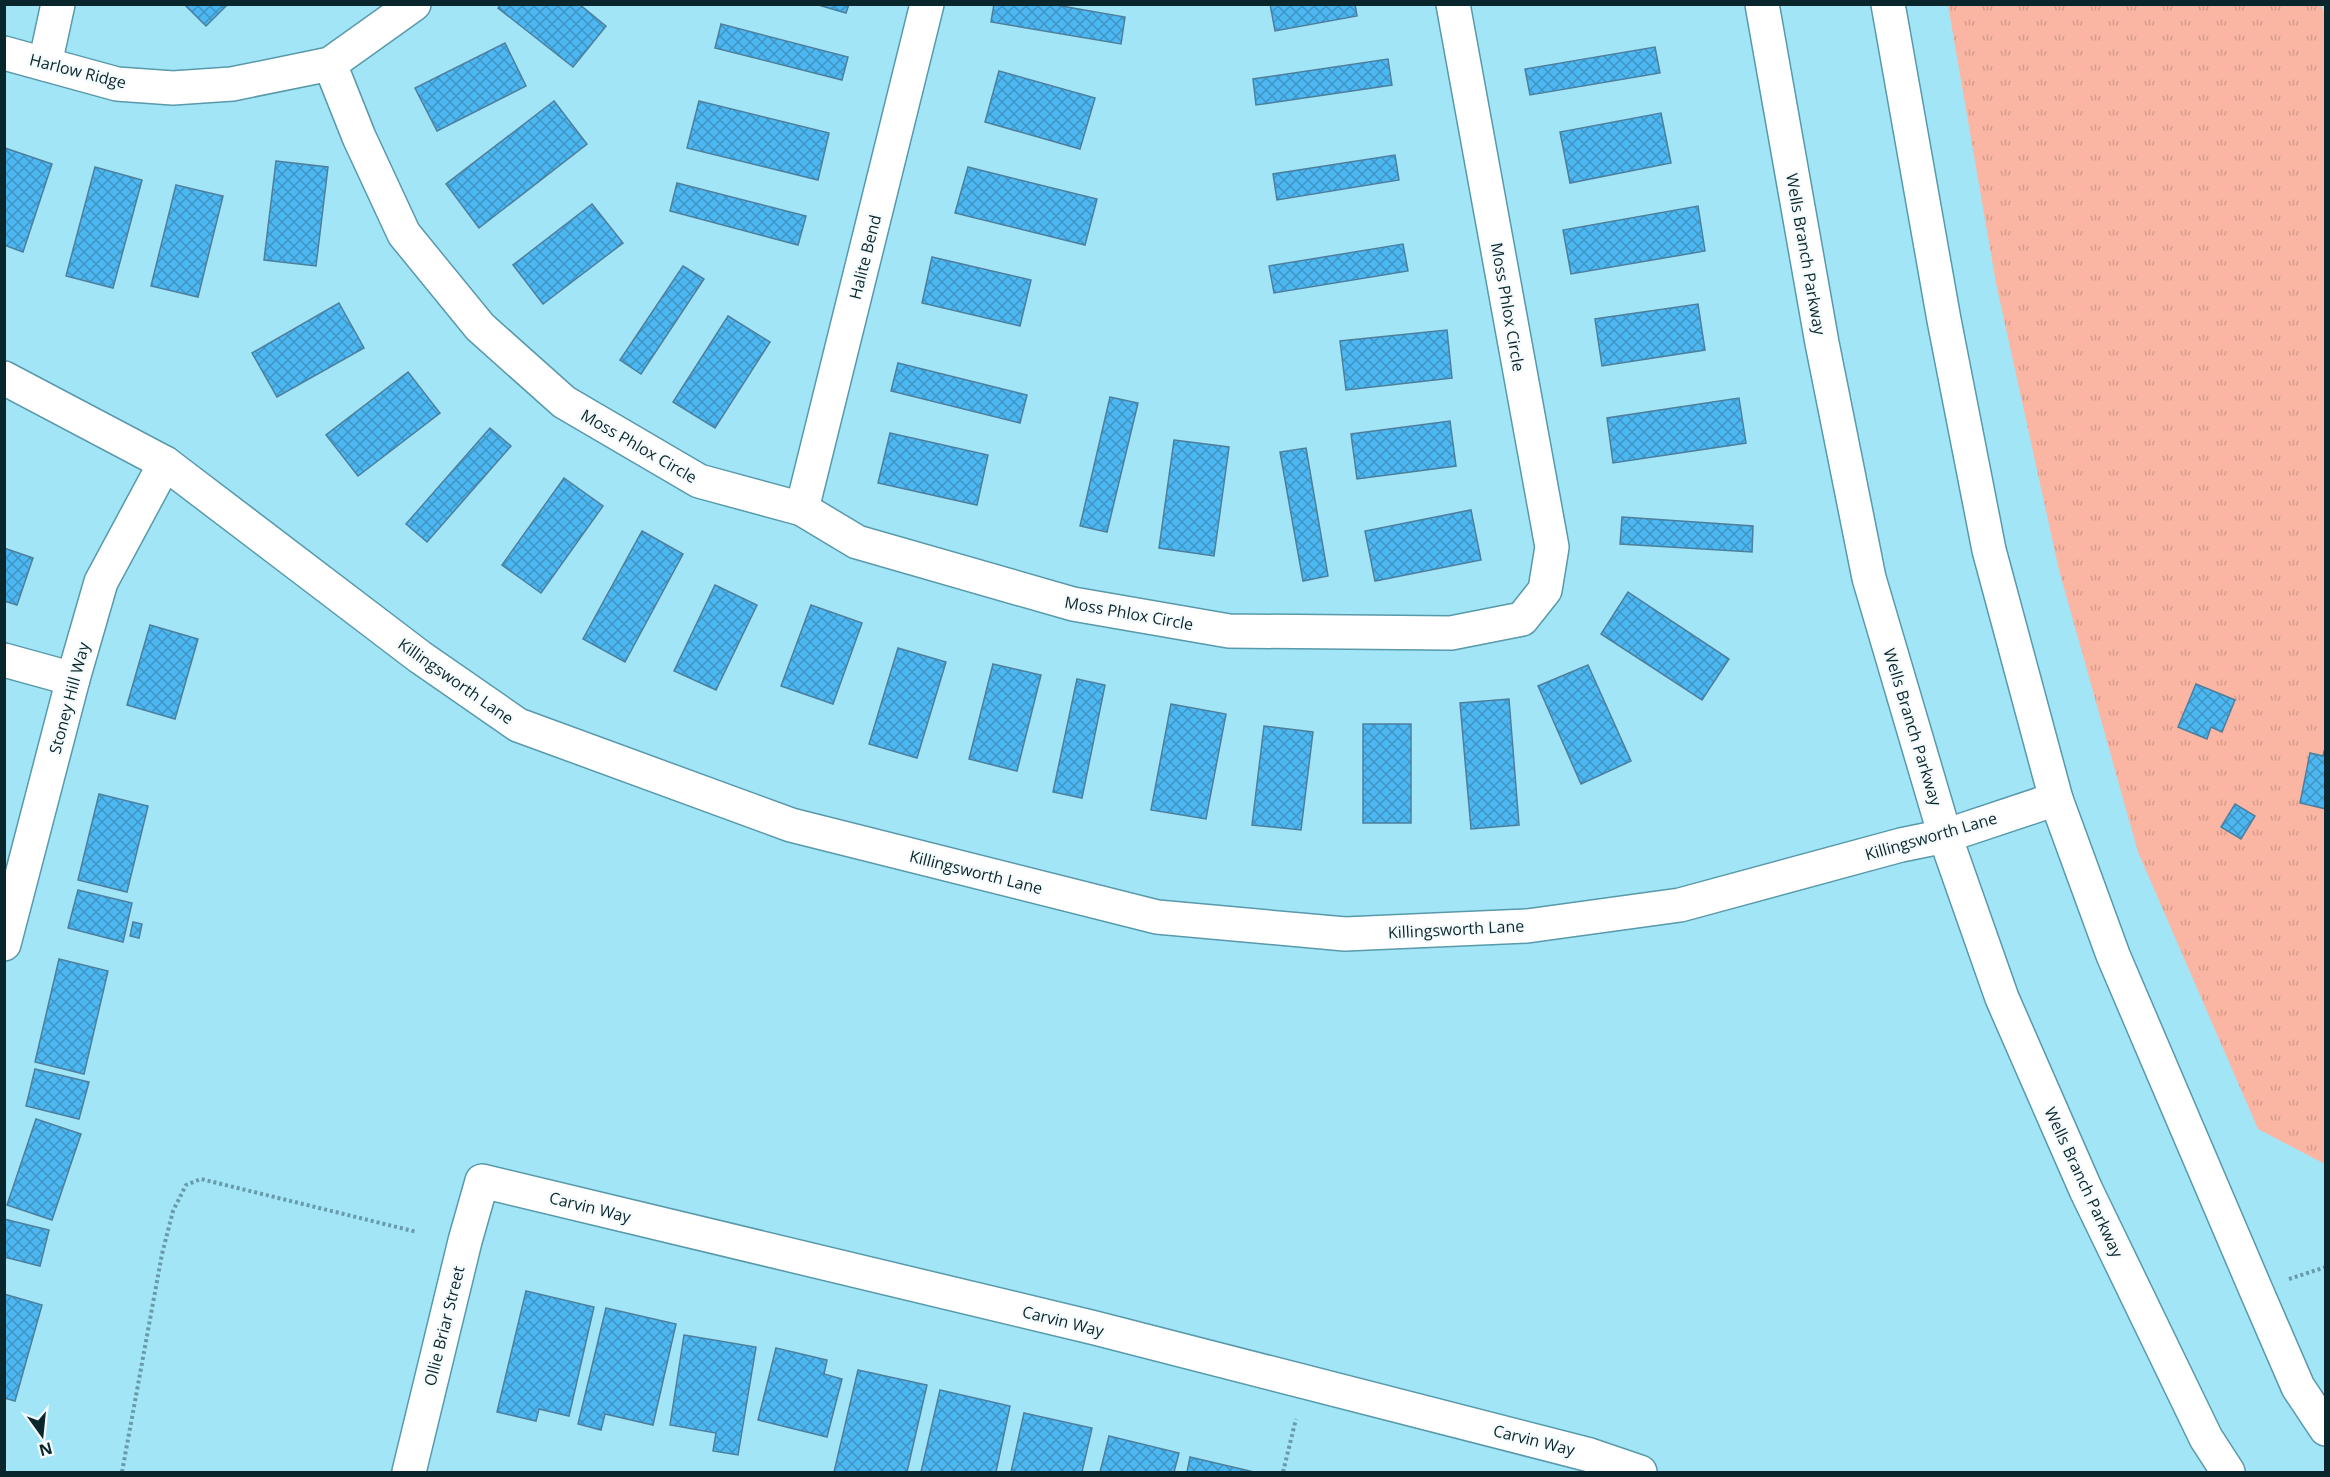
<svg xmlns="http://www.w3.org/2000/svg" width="2330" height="1477" font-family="'Open Sans',sans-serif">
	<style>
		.grass { fill: url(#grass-tufts) }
		.building { fill: url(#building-cross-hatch); stroke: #4d7f9d; stroke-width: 1.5 }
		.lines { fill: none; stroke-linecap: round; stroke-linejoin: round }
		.minor-casing { stroke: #5899aa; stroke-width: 36 }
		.tertiary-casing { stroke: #5899aa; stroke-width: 36 }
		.path { stroke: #689ba9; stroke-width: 4; stroke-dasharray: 3 3; stroke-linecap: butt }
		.minor { stroke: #fff; stroke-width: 33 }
		.tertiary { stroke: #fff; stroke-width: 33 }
		.labels { text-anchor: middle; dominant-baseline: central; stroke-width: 4.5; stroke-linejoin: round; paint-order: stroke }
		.street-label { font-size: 16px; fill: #0a262d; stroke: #f5fbfd }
	</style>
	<defs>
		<pattern id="grass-tufts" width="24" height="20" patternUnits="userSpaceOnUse" patternTransform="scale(1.5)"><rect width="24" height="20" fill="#fab6a2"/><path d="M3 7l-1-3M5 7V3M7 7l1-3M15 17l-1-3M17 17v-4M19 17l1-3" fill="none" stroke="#d59c8c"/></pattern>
		<pattern id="building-cross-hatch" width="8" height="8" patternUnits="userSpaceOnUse" patternTransform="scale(1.5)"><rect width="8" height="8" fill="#4db7f2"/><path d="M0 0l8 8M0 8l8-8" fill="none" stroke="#3e95c4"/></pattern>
	</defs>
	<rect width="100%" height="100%" fill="#a2e5f7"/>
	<!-- grass -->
	<path class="grass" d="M2320,4L2325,14V1164L2258,1129L2138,852L2059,570L1996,283L1948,5Z"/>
	<!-- building -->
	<g class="building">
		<path d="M184,4H228L206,26Z"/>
		<path d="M501,4H579L606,26L573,67L498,8Z"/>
		<path d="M815,4H849L846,13Z"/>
		<path d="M994,4H1050L1125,17L1121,44L991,22Z"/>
		<path d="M1270,4H1355L1357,16L1275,31Z"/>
		<path d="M721,24L848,57L842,80L715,48Z"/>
		<path d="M505,43L526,86L437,131L415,88Z"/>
		<path d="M1655,47L1660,73L1530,95L1525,69Z"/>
		<path d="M1388,59L1392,85L1256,105L1253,79Z"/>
		<path d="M999,71L1095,98L1080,149L985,122Z"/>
		<path d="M554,101L587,144L479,228L446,184Z"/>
		<path d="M699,101L829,133L818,180L687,148Z"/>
		<path d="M1661,113L1671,163L1570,183L1560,132Z"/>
		<path d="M5,148L52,164L23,252L4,245Z"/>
		<path d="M1395,155L1399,180L1277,200L1273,174Z"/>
		<path d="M276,161L328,167L316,266L264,260Z"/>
		<path d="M95,167L142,180L113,288L66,276Z"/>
		<path d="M968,167L1097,199L1085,245L955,213Z"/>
		<path d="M677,183L806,216L798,245L670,211Z"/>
		<path d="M176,185L223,196L198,297L151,286Z"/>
		<path d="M592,204L623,243L543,304L513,265Z"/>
		<path d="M1698,206L1705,251L1571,274L1563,230Z"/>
		<path d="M1403,244L1408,271L1274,293L1269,266Z"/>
		<path d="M932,257L1031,280L1020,326L922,303Z"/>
		<path d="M683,266L704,279L641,374L620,360Z"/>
		<path d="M339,303L364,348L277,397L252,353Z"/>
		<path d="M1698,304L1705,350L1602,366L1595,319Z"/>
		<path d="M728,316L770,342L715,428L673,402Z"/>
		<path d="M1447,330L1452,378L1346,390L1340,341Z"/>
		<path d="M898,363L1027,395L1020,423L891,391Z"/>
		<path d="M408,372L440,413L358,476L326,435Z"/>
		<path d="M1110,397L1138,403L1107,532L1080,526Z"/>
		<path d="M1739,398L1746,443L1613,463L1607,418Z"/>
		<path d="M1450,421L1456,466L1357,479L1351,434Z"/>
		<path d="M490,428L511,446L427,542L406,524Z"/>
		<path d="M890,433L988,455L977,505L878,483Z"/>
		<path d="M1174,440L1229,447L1214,556L1159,548Z"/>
		<path d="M1306,448L1328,576L1303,581L1280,452Z"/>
		<path d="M564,478L603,506L541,593L502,565Z"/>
		<path d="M1471,510L1481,560L1375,581L1365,531Z"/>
		<path d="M1622,517L1753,526L1752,552L1620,544Z"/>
		<path d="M642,531L683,554L625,662L583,639Z"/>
		<path d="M4,548L33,558L17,605L4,601Z"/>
		<path d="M715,585L757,605L716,690L674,671Z"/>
		<path d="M1628,592L1729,659L1702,700L1601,634Z"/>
		<path d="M811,605L862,623L833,704L781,686Z"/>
		<path d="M150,625L198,639L175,719L127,705Z"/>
		<path d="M898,648L946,662L917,758L869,744Z"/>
		<path d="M993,664L1041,675L1017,771L969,759Z"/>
		<path d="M1588,665L1631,761L1581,784L1538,686Z"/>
		<path d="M1077,679L1105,685L1082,798L1053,792Z"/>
		<path d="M2196,684L2235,700L2222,732L2211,727L2207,739L2178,727Z"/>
		<path d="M1509,699L1519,825L1471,829L1460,703Z"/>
		<path d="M1171,704L1226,714L1206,819L1151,810Z"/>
		<rect x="1363" y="724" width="48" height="99"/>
		<path d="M1264,726L1313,732L1301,830L1252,825Z"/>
		<path d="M2326,744V809L2300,803L2310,753L2323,756Z"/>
		<path d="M99,794L148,806L127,892L78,880Z"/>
		<path d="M2235,804L2255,816L2241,839L2221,827Z"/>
		<path d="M78,890L132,903L123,942L68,928Z"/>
		<path d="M133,922L142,924L139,938L130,936Z"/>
		<path d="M59,959L108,971L84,1074L35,1062Z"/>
		<path d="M35,1069L89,1082L79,1119L26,1106Z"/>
		<path d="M36,1119L81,1134L52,1220L7,1205Z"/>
		<path d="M4,1219L49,1230L40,1266L4,1257Z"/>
		<path d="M526,1291L594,1307L569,1416L539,1409L536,1421L497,1412Z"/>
		<path d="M4,1294L42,1305L15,1401L4,1398Z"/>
		<path d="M606,1308L676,1324L653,1425L605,1414L601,1430L578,1424Z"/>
		<path d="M684,1335L756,1347L738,1455L713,1451L716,1433L670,1425Z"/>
		<path d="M776,1348L827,1360L824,1374L842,1379L827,1437L758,1420Z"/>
		<path d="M858,1370L927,1385L907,1472H834Z"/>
		<path d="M940,1390L1010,1406L996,1472H921Z"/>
		<path d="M1024,1413L1092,1428L1082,1472H1011Z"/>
		<path d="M1109,1436L1179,1453L1174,1472H1100Z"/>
		<path d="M1190,1457L1254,1472H1187Z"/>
	</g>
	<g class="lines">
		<defs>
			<g id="minor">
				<path d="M4,53L117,84L173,88L232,84L330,64L414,4"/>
				<path d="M45,64L58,4"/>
				<path d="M330,64L359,137L404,234L480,327L564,402L699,481L802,509L857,542L1073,604L1229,631L1451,633L1522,619L1545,590L1552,547L1453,4"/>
				<path d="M802,509L927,4"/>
				<path d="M4,660L73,679"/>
				<path d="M4,944L73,679L101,582L165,463"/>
				<path d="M409,1472L465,1241L482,1181L1095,1328L1590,1455L1640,1472"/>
			</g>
			<g id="tertiary">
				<path d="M1762,4L1822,343L1869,578L1945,836L2002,998L2086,1190L2206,1438L2228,1472"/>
				<path d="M1888,4L1944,320L1989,550L2056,799L2113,955L2256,1290L2298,1387L2326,1429"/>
				<path d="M4,378L165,463L420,657L518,725L791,825L1157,917L1345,934L1527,926L1680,905L1901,845L1945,836L2056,799"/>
			</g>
		</defs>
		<!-- minor casing -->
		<use href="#minor" class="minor-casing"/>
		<!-- tertiary casing -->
		<use href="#tertiary" class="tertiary-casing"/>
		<!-- path -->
		<g class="path">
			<path d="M2289,1279L2326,1267"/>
			<path d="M122,1472L162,1254L173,1211L186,1185L201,1179L417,1232"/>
			<path d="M1283,1472L1296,1419"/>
		</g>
		<!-- minor -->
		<use href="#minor" class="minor"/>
		<!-- tertiary -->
		<use href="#tertiary" class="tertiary"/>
	</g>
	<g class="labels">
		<!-- street labels -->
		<g class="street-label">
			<text transform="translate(78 71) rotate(14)">Harlow Ridge</text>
			<text transform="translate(1806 254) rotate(80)">Wells Branch Parkway</text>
			<text transform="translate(865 257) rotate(-76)">Halite Bend</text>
			<text transform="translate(1508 307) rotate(80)">Moss Phlox Circle</text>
			<text transform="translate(639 446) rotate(30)">Moss Phlox Circle</text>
			<text transform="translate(1129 613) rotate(10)">Moss Phlox Circle</text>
			<text transform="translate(456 681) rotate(35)">Killingsworth Lane</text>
			<text transform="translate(69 698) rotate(-75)">Stoney Hill Way</text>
			<text transform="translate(1913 727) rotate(73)">Wells Branch Parkway</text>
			<text transform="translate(1931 836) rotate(-16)">Killingsworth Lane</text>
			<text transform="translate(976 872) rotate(14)">Killingsworth Lane</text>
			<text transform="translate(1456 929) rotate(-3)">Killingsworth Lane</text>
			<text transform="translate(2084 1182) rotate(65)">Wells Branch Parkway</text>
			<text transform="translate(590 1207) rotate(14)">Carvin Way</text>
			<text transform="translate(1063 1321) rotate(14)">Carvin Way</text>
			<text transform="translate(444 1326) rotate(-76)">Ollie Briar Street</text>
			<text transform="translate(1534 1440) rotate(14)">Carvin Way</text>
		</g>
	</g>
	<!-- border -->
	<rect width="2330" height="1477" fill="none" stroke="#0a262d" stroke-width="12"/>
	<!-- north arrow -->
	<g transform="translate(42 1435) rotate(165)" stroke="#f5fbfd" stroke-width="4.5" paint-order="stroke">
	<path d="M0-4.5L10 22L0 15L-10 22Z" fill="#0a262d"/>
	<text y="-9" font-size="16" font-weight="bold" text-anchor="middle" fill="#0a262d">N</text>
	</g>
</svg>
